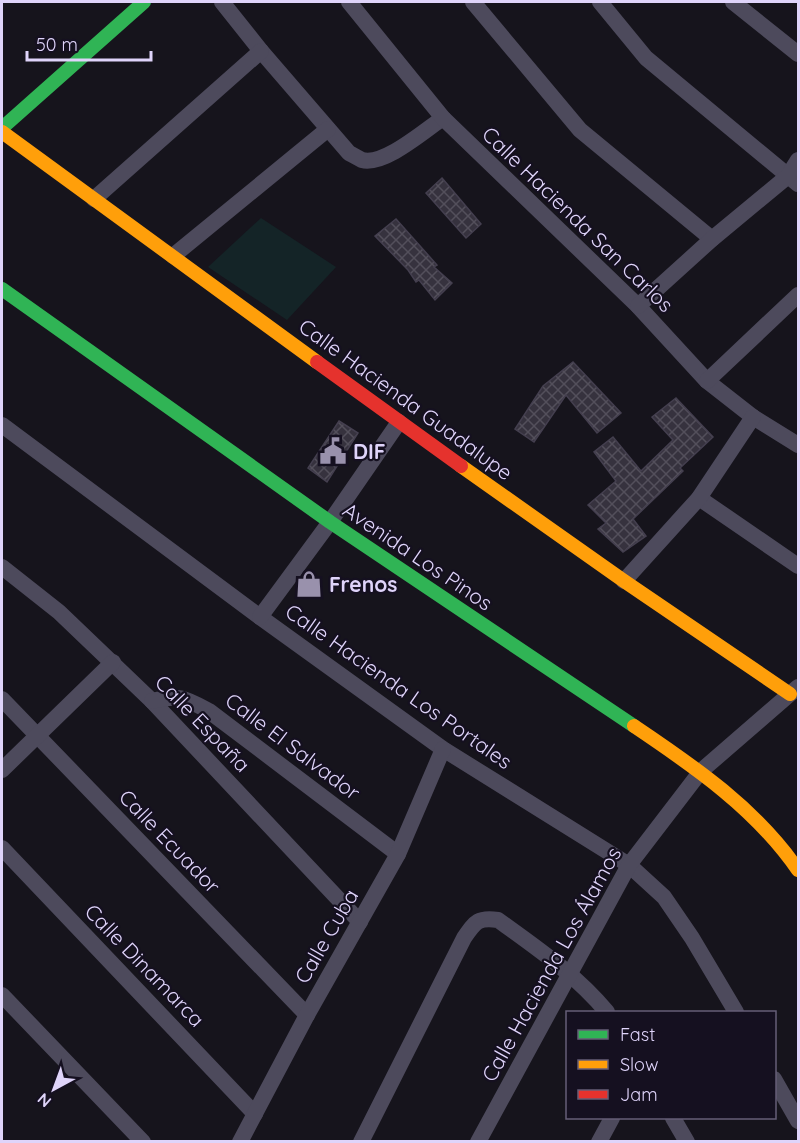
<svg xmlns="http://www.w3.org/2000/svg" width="800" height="1143" font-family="Quicksand,sans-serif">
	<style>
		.grass { fill: #142427 }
		.building { fill: url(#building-cross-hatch); stroke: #443f4f; stroke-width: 1.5 }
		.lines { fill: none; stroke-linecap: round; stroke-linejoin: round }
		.street { stroke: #4d4a5c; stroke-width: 16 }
		.fast { stroke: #30b455; stroke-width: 14 }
		.slow { stroke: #ff9f0a; stroke-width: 14 }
		.jam { stroke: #e5322d; stroke-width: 14 }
		.labels { text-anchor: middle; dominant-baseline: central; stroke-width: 4.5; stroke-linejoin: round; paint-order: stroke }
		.street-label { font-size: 21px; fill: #dfd4fa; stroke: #151020 }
		.poi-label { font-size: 21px; font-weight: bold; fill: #dfd4fa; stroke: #151020; text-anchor: start }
	</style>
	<defs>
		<pattern id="building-cross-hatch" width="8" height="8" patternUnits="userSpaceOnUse" patternTransform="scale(1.5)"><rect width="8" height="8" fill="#36323e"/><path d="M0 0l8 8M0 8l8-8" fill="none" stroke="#534f5b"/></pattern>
	</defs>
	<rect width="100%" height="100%" fill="#16141c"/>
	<!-- grass -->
	<path class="grass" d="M261,218L336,267L287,320L208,267Z"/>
	<!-- building -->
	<g class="building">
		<path d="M442,178L481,224L466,238L426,193Z"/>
		<path d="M396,219L437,265L434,267L452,283L435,300L419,280L416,282L408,270L375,236Z"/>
		<path d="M573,362L621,413L597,433L566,395L534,442L515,429L543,386Z"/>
		<path d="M676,398L713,437L680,468L683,471L633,519L646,536L623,552L598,529L606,523L588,505L616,481L594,452L613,437L641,471L673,440L652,417Z"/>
		<path d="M339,421L358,433L327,482L308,468Z"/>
	</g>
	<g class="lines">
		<!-- street -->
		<g class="street">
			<path d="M222,2L261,51L349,153C353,155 358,158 362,160C384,166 424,131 443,118"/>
			<path d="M349,2L443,118L638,306L707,381L753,417L798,445"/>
			<path d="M473,2L580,130L712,239"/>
			<path d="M600,2L646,58L798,184"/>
			<path d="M733,2L798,54"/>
			<path d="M94,199L261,51"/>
			<path d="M173,256L328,129"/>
			<path d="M638,306L712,239L788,176L798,160"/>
			<path d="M707,381L798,295"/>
			<path d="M2,425L260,617L443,749L629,865L664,897L692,938L736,1012"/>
			<path d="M699,498L798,566"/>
			<path d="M2,567L59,612L152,701L360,922"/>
			<path d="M624,581L699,498L753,417"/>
			<path d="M260,617L330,522L399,422"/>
			<path d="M2,699L307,1015"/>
			<path d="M152,701C179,694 185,698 209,711L398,854"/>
			<path d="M2,770L113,662"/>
			<path d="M2,848L255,1114"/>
			<path d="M2,995L143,1142"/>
			<path d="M774,1079L798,1121"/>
			<path d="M673,1118L687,1142"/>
			<path d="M240,1142L307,1015L398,854L443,749"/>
			<path d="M361,1142L464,938C475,922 478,917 498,920C538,949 575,974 607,1012"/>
			<path d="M478,1142L629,865L701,771L798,687"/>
			<path d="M599,1142L612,1118"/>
		</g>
		<!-- fast -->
		<g class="fast">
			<path d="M2,128L144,2"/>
			<path d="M2,289L330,522L634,726"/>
		</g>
		<!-- slow -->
		<g class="slow">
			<path d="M2,132L317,362"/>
			<path d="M461,466L624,581L790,694"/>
			<path d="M634,726C695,767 756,809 798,870"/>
		</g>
		<!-- jam -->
		<path class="jam" d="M317,362L461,466"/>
	</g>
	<!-- icons -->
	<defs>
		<symbol id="civic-bare" viewBox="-9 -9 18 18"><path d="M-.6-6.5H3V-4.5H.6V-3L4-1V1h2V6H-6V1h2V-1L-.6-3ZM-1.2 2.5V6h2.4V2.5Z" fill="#9991ac" stroke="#151020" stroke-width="2.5" paint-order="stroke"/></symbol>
		<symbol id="shop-bare" viewBox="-9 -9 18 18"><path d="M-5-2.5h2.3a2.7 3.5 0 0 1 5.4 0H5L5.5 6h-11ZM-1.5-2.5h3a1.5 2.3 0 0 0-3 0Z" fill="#9991ac" stroke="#151020" stroke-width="2.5" paint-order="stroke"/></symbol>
	</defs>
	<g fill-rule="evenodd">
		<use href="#civic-bare" x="314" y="432" width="38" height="38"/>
		<use href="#shop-bare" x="290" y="565" width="38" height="38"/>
	</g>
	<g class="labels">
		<!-- street labels -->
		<g class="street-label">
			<text transform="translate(578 219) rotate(44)">Calle Hacienda San Carlos</text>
			<text transform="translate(406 399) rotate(36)">Calle Hacienda Guadalupe</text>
			<text transform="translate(418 556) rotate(34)">Avenida Los Pinos</text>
			<text transform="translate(399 686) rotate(35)">Calle Hacienda Los Portales</text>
			<text transform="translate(203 723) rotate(46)">Calle España</text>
			<text transform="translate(293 746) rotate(37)">Calle El Salvador</text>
			<text transform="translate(170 841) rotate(46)">Calle Ecuador</text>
			<text transform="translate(326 936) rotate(-60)">Calle Cuba</text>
			<text transform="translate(551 964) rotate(-61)">Calle Hacienda Los Álamos</text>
			<text transform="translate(145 965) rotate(46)">Calle Dinamarca</text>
		</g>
		<!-- poi labels -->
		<g class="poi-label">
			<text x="353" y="451">DIF</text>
			<text x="329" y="584">Frenos</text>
		</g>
	</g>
	<!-- border -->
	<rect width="800" height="1143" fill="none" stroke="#dfd4fa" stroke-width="6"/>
	<!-- legend -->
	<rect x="566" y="1011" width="210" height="108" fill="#151020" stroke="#665e77" stroke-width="1.5"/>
	<rect x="578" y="1030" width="30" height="9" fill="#30b455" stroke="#665e77" stroke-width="1.5"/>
	<text x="620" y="1041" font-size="18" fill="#dfd4fa">Fast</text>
	<rect x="578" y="1060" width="30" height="9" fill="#ff9f0a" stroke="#665e77" stroke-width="1.5"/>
	<text x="620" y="1071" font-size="18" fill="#dfd4fa">Slow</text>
	<rect x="578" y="1090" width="30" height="9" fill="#e5322d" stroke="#665e77" stroke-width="1.5"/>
	<text x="620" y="1101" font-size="18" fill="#dfd4fa">Jam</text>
	<!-- north arrow -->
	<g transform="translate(54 1089) rotate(221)" stroke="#151020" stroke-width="4.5" paint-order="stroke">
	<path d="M0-4.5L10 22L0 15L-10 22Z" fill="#dfd4fa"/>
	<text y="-9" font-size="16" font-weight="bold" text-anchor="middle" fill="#dfd4fa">N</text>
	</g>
	<!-- scale -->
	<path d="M27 51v9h124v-9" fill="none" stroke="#dfd4fa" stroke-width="3"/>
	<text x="36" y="51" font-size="18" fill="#dfd4fa" stroke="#151020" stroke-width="4.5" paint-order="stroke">50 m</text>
</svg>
